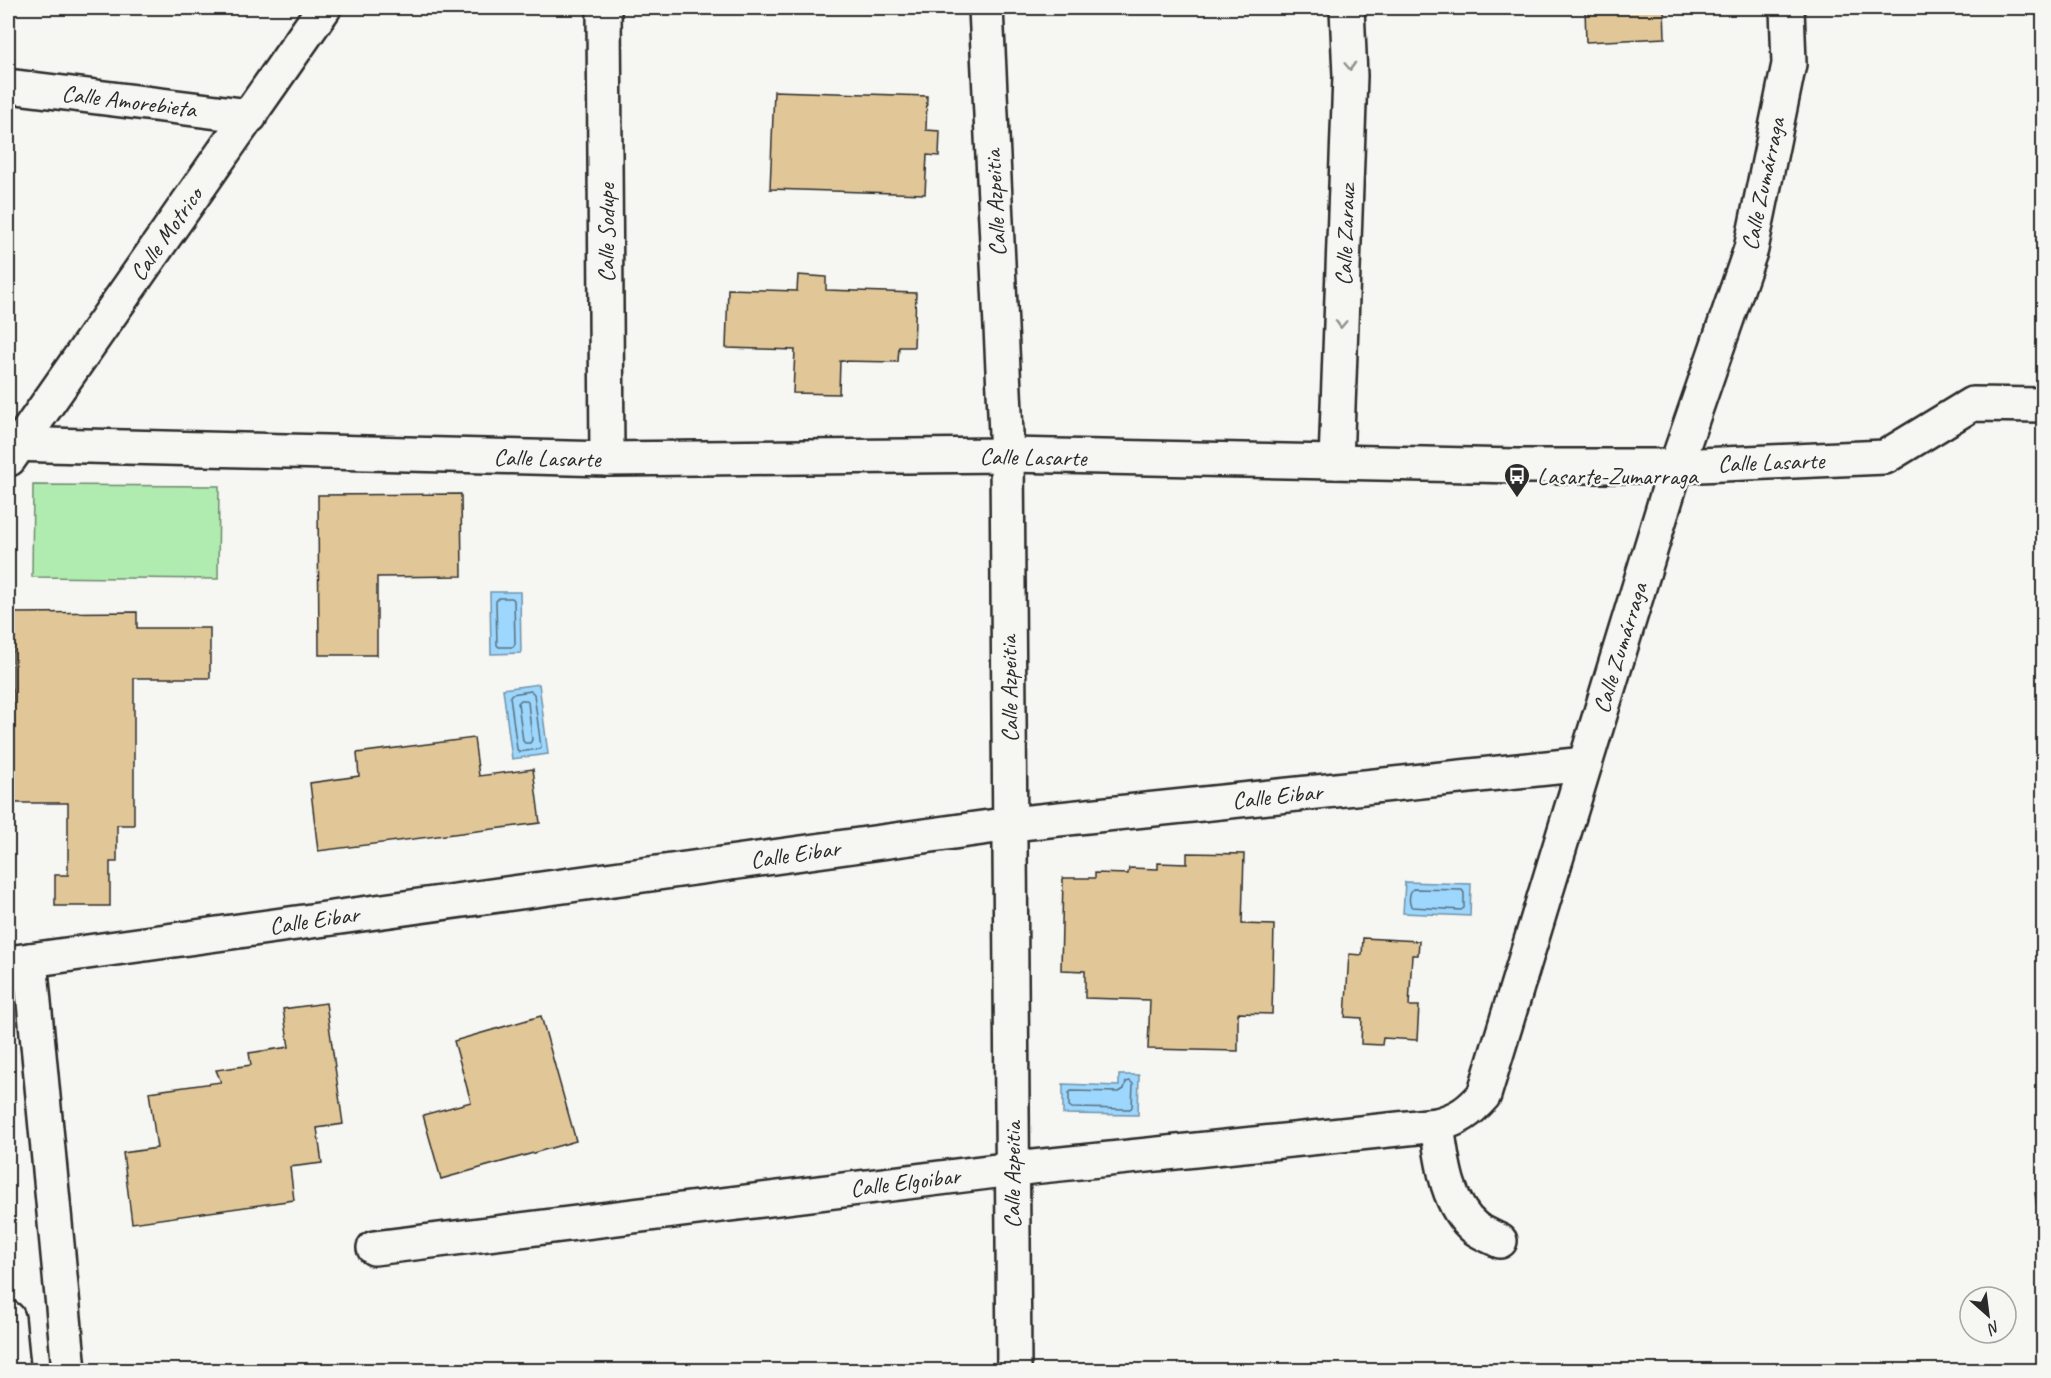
<svg xmlns="http://www.w3.org/2000/svg" width="2051" height="1378" font-family="Caveat,sans-serif">
	<style>
		.green { fill: #b0ebb0; stroke: #6e8b6e; stroke-width: 1.5 }
		.water { fill: #9dd7fd; stroke: #6f92a9; stroke-width: 1.5 }
		.lines { fill: none; stroke-linecap: round; stroke-linejoin: round }
		.shore { stroke: #59707f; stroke-width: 1.5 }
		.building { fill: #e1c797; stroke: #2b2b2b; stroke-width: 1.5 }
		.minor-casing { stroke: #2b2b2b; stroke-width: 38 }
		.minor { stroke: #f6f6f2; stroke-width: 33 }
		.oneway { stroke: #90908e }
		.labels { text-anchor: middle; dominant-baseline: central; stroke-width: 5; stroke-linejoin: round; paint-order: stroke }
		.street-label { font-size: 24px; fill: #2b2b2b; stroke: #f6f6f2 }
		.poi-label { font-size: 24px; fill: #2b2b2b; stroke: #f6f6f2; text-anchor: start }
	</style>
	<rect width="100%" height="100%" fill="#f6f6f2"/>
	<filter id="ink" filterUnits="userSpaceOnUse"><feTurbulence type="fractalNoise" baseFrequency=".0167" numOctaves="2"/><feDisplacementMap in="SourceGraphic" scale="12" xChannelSelector="R" yChannelSelector="G"/><feConvolveMatrix kernelMatrix="1 2 1 2 8 2 1 2 1" color-interpolation-filters="sRGB"/></filter>
	<g filter="url(#ink)">
		<!-- green -->
		<path class="green" d="M33,485L219,486L218,579L32,577Z"/>
		<!-- water -->
		<g class="water">
			<path d="M490,592H520L521,653L491,654Z"/>
			<path d="M539,684L548,754L512,759L503,689Z"/>
			<path d="M1405,882L1471,884L1470,916L1403,913Z"/>
			<path d="M1119,1075H1139L1138,1115L1063,1114V1084L1119,1086Z"/>
		</g>
		<g class="lines">
			<!-- shore -->
			<g class="shore">
				<path d="M499,598H512L514,600L515,644L513,647H499L497,645L496,601Z"/>
				<path d="M531,691L534,694L541,747L539,749L519,752L517,749L510,696L512,694Z"/>
				<path d="M521,700H525L528,702L532,740L530,743H525L523,741L518,703Z"/>
				<path d="M1413,889L1462,890L1464,893V908L1461,910L1412,907C1408,904 1409,892 1413,889Z"/>
				<path d="M1130,1081L1133,1084L1132,1107L1130,1109L1072,1108L1069,1106V1093L1071,1091L1119,1092L1124,1089L1126,1082Z"/>
			</g>
		</g>
		<!-- building -->
		<g class="building">
			<path d="M1585,8H1664L1665,38L1586,42Z"/>
			<path d="M774,91L927,96L926,130L940,131L939,156L927,155L925,194L770,189Z"/>
			<path d="M798,275L826,277V290L916,293L914,347H899L898,362L840,361L839,394L793,393L795,350L726,348L728,289L797,291Z"/>
			<path d="M461,494L462,576L377,577V655H319L318,495Z"/>
			<path d="M137,612V628H210V678H134V825H117V862H110V906H55V875H68V803H13V613Z"/>
			<path d="M474,738L479,776L533,769L540,823L318,851L310,783L359,776L357,753Z"/>
			<path d="M1187,853L1244,854L1242,924L1274,925L1272,1014L1238,1013V1051L1148,1049L1150,1000L1085,998V971L1061,970L1063,878H1095V873L1128,874L1129,868L1158,869V863L1187,864Z"/>
			<path d="M1363,938L1419,941L1418,955H1412L1409,1006H1419L1417,1040L1383,1038L1382,1045L1361,1044L1362,1018L1345,1017L1349,954L1362,955Z"/>
			<path d="M326,1003L343,1124L317,1128L322,1163L290,1167L294,1200L132,1223L123,1153L157,1148L149,1092L221,1082L216,1070L251,1065L249,1053L289,1047L283,1009Z"/>
			<path d="M541,1016L576,1141L441,1179L423,1115L471,1102L454,1041Z"/>
			<path d="M2044,1192V1259L2035,1193Z"/>
		</g>
		<g class="lines">
			<defs>
				<g id="minor">
					<path d="M604,8L607,459"/>
					<path d="M986,8L1007,455L1014,1370"/>
					<path d="M8,86L250,116"/>
					<path d="M8,444L607,459L1007,455L1517,466H1676L1885,457L1972,404L2044,405"/>
					<path d="M9,459L324,8"/>
					<path d="M1336,462L1350,76L1347,8"/>
					<path d="M30,960L69,1370"/>
					<path d="M8,963L1011,824L1585,764"/>
					<path d="M1437,1125C1442,1160 1446,1204 1475,1228C1482,1233 1492,1237 1500,1241"/>
					<path d="M374,1248L1012,1169L1437,1125C1459,1119 1469,1112 1484,1095L1676,466L1751,249L1789,64L1787,8"/>
					<path d="M8,1318L13,1370"/>
				</g>
			</defs>
			<!-- minor casing -->
			<use href="#minor" class="minor-casing"/>
			<!-- minor -->
			<use href="#minor" class="minor"/>
		</g>
		<!-- one-way arrows -->
		<defs><path id="oneway-chevron" d="M-2-3.5L2.5 0L-2 3.5" fill="none" stroke-width="1.6" stroke-linecap="round" stroke-linejoin="round" transform="scale(1.5)"/></defs>
		<g class="oneway">
			<use href="#oneway-chevron" transform="translate(1350 66) rotate(87)"/>
			<use href="#oneway-chevron" transform="translate(1341 324) rotate(92)"/>
		</g>
	</g>
	<!-- icons -->
	<defs>
		<symbol id="bus-pin" viewBox="-11 -11 22 30"><path d="M0 17L-7.5 6A9.5 9.5 0 1 1 7.5 6Z" fill="#2b2b2b" stroke="#f6f6f2"/><path d="M-5-6H5V4H4V6H2V4H-2V6H-4V4H-5ZM-3.5-4V0h7V-4ZM-3.5 1.2v1.5H-2V1.2ZM2 1.2v1.5H3.5V1.2Z" fill="#fff"/></symbol>
	</defs>
	<g fill-rule="evenodd">
		<use href="#bus-pin" x="1502" y="461" width="30" height="40"/>
	</g>
	<g class="labels">
		<!-- street labels -->
		<g class="street-label">
			<text transform="translate(129 101) rotate(7)">Calle Amorebieta</text>
			<text transform="translate(1763 184) rotate(-78)">Calle Zumárraga</text>
			<text transform="translate(995 203) rotate(-93)">Calle Azpeitia</text>
			<text transform="translate(606 233) rotate(-90)">Calle Sodupe</text>
			<text transform="translate(166 234) rotate(-55)">Calle Motrico</text>
			<text transform="translate(1345 235) rotate(-88)">Calle Zarauz</text>
			<text transform="translate(1033 457) rotate(1)">Calle Lasarte</text>
			<text transform="translate(547 458) rotate(1)">Calle Lasarte</text>
			<text transform="translate(1771 462) rotate(-2)">Calle Lasarte</text>
			<text transform="translate(1620 648) rotate(-73)">Calle Zumárraga</text>
			<text transform="translate(1009 689) rotate(-91)">Calle Azpeitia</text>
			<text transform="translate(1277 796) rotate(-6)">Calle Eibar</text>
			<text transform="translate(795 854) rotate(-8)">Calle Eibar</text>
			<text transform="translate(314 920) rotate(-8)">Calle Eibar</text>
			<text transform="translate(1012 1175) rotate(-90)">Calle Azpeitia</text>
			<text transform="translate(905 1182) rotate(-7)">Calle Elgoibar</text>
		</g>
		<!-- poi labels -->
		<g class="poi-label">
			<text x="1537" y="476">Lasarte-Zumarraga</text>
		</g>
	</g>
	<!-- margin -->
	<rect width="2051" height="1378" fill="none" stroke="#f6f6f2" stroke-width="30"/>
	<rect x="15" y="15" width="2021" height="1348" fill="none" stroke="#2b2b2b" stroke-width="2" filter="url(#ink)"/>
	<!-- north arrow -->
	<g transform="translate(1988 1315) rotate(152)"><circle r="28" fill="#f6f6f2" stroke="#a5a5a2" stroke-width="1.5"/>
	<path d="M0-4.5L10 22L0 15L-10 22Z" fill="#2b2b2b"/>
	<text y="-9" font-size="16" font-weight="bold" text-anchor="middle" fill="#2b2b2b">N</text>
	</g>
</svg>
